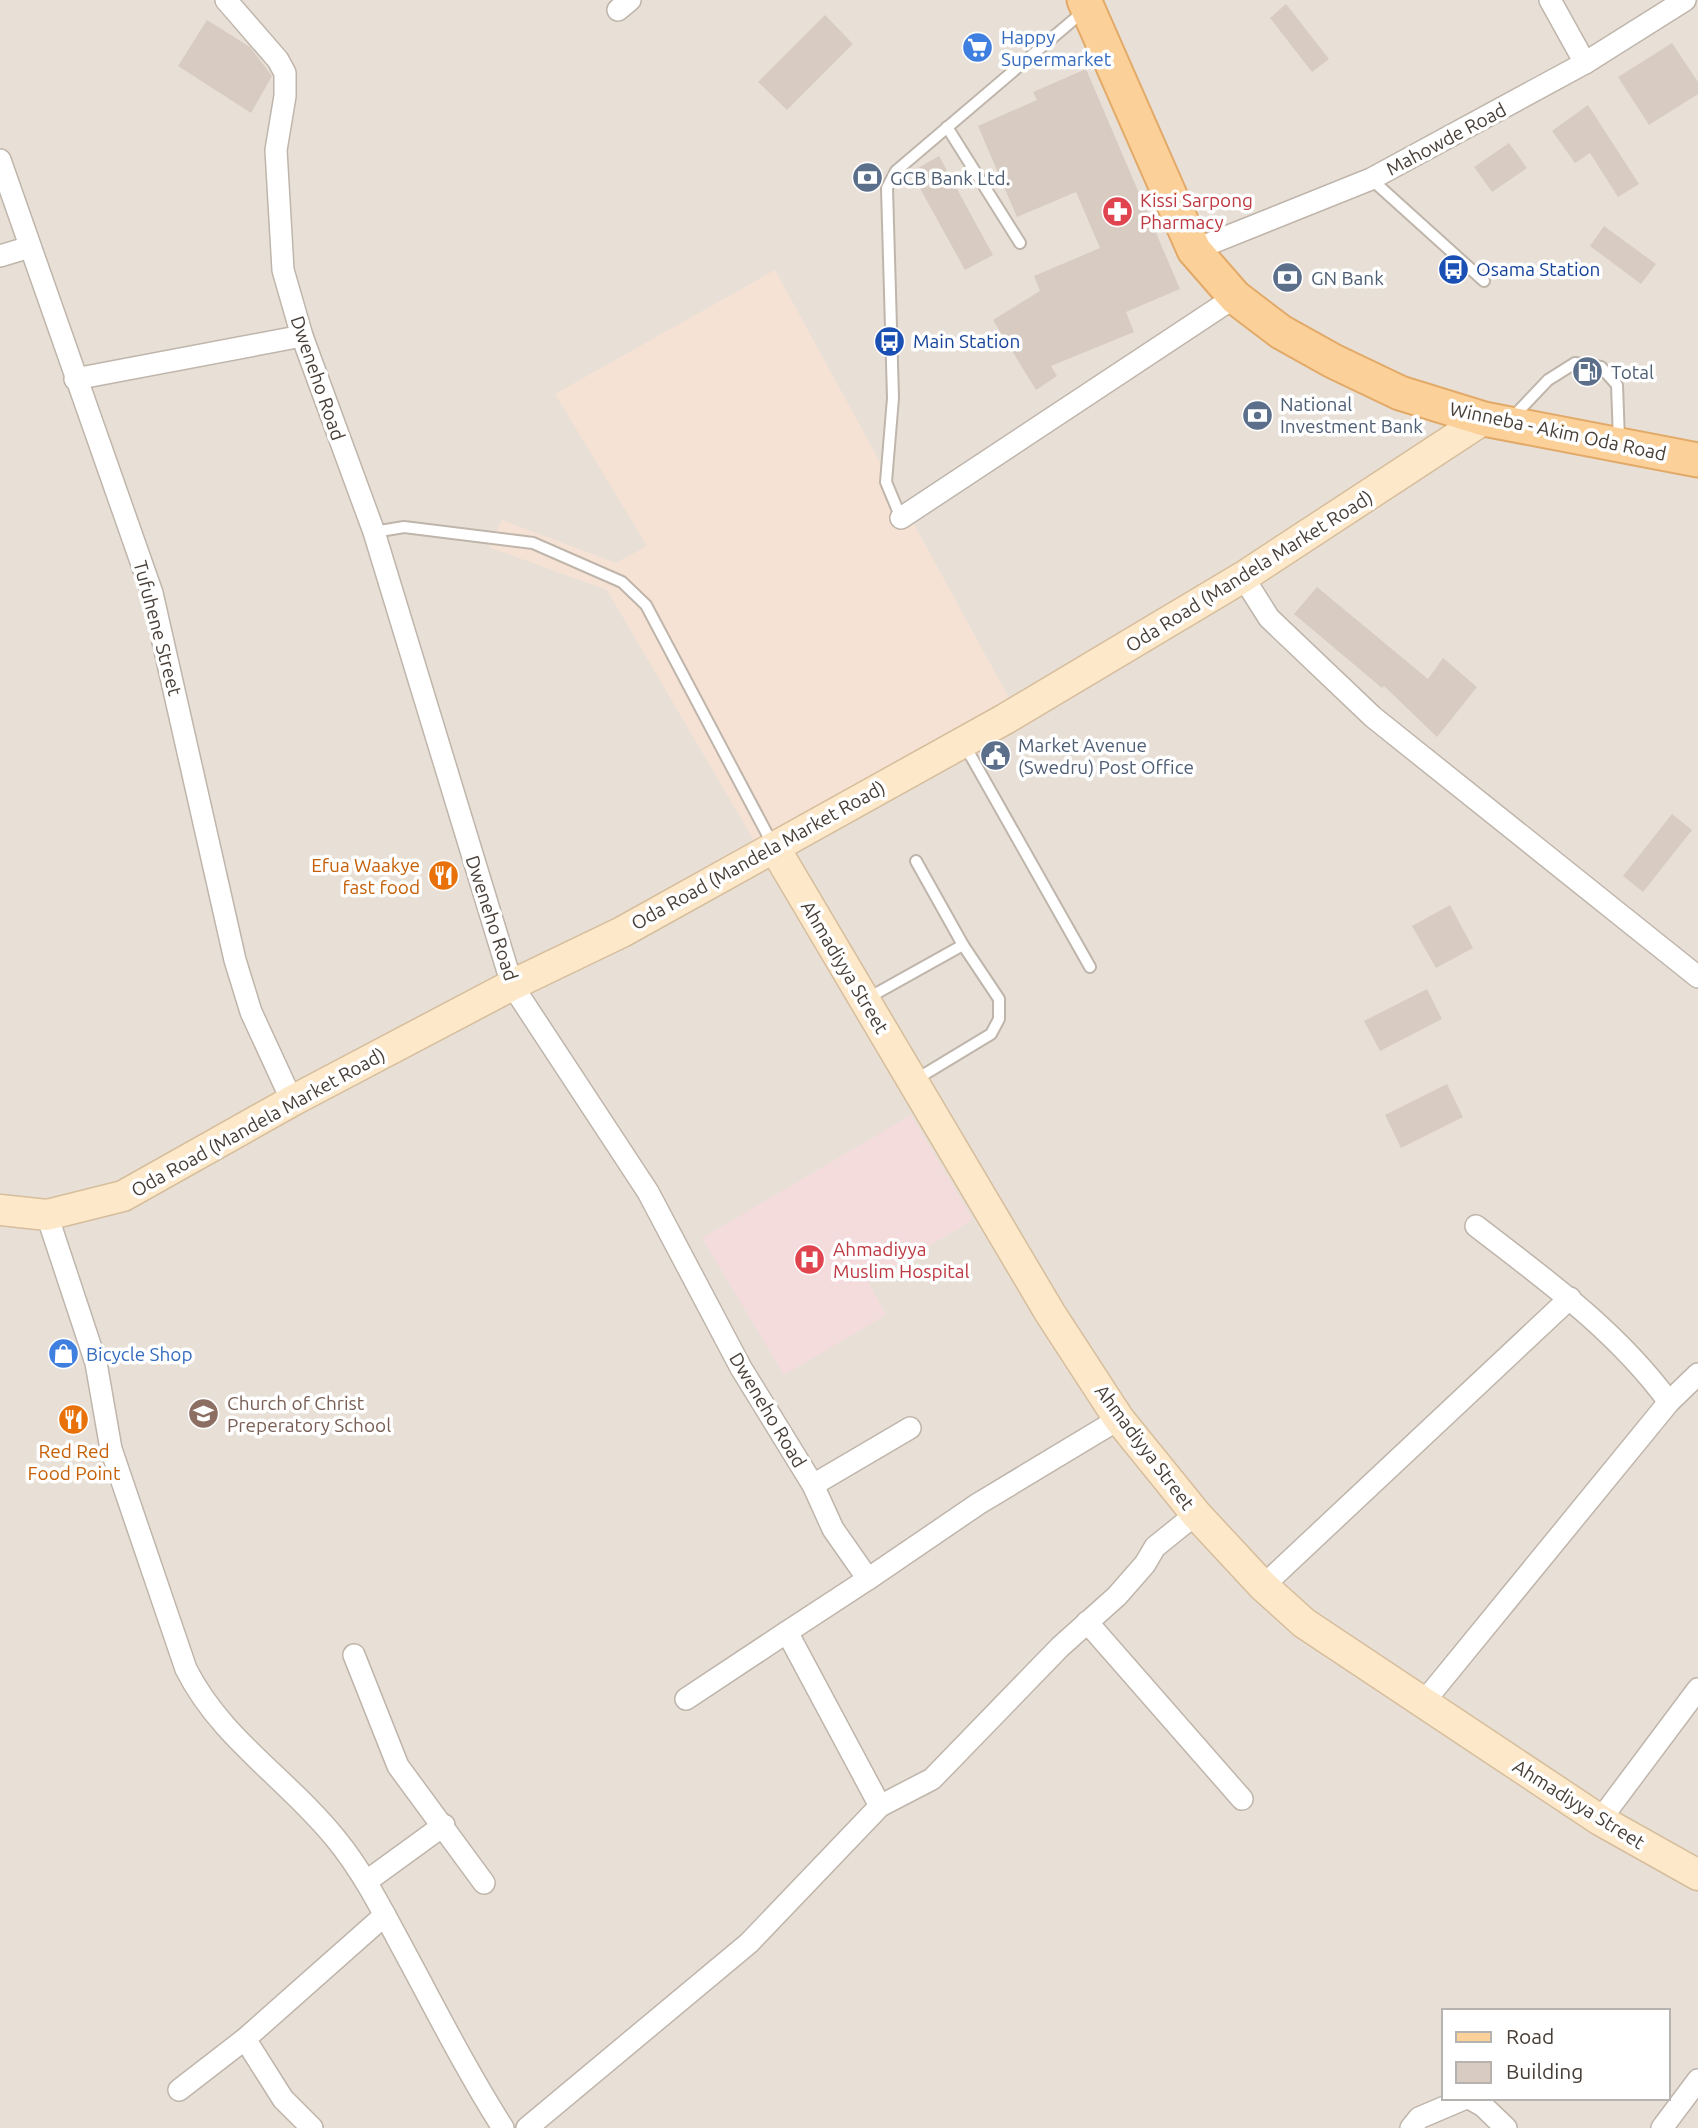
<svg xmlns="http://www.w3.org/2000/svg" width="1698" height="2128" font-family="Ubuntu,sans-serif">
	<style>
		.residential { fill: #e8e0d7; fill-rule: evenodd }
		.commercial { fill: #f5e2d4 }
		.medical { fill: #f4dcdd }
		.building { fill: #d8cbc1 }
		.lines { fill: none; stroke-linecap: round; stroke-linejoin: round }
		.lane-casing { stroke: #bfb5ab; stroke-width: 14 }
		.street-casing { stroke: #bfb5ab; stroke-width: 24 }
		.secondary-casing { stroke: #d6bd9c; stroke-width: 33 }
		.primary-casing { stroke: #e2aa69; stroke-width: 37 }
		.lane { stroke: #fff; stroke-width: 10 }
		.street { stroke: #fff; stroke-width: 21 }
		.secondary { stroke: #fde8c9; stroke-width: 30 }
		.primary { stroke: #fcd099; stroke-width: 33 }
		.labels { text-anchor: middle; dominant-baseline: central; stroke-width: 7; stroke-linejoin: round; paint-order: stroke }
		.shop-label { font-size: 19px; fill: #366cbe; stroke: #fff; text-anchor: start }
		.street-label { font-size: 19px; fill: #473e37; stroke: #fff }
		.service-label { font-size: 19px; fill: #4e5e75; stroke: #fff; text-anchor: start }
		.health-label { font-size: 19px; fill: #be3a42; stroke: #fff; text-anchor: start }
		.transit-label { font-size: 19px; fill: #164399; stroke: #fff; text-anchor: start }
		.food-label { font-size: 19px; fill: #c56008; stroke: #fff; text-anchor: end }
		.education-label { font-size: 19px; fill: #785e54; stroke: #fff; text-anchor: start }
	</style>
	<rect width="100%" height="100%" fill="#f4efe9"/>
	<!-- residential -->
	<path class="residential" d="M0,0H1698V2128H0ZM1444,2011H1668V2098H1444Z"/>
	<!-- commercial -->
	<path class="commercial" d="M775,270L1021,720L766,861L607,590L489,547L502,520L616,563L647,546L555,394Z"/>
	<!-- medical -->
	<path class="medical" d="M911,1115L973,1220L868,1282L886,1315L784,1375L702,1238Z"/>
	<!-- building -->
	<g class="building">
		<path d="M1286,4L1329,59L1312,72L1270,18Z"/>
		<path d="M825,15L853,44L787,110L758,82Z"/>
		<path d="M207,20L250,47L272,76L251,113L178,66Z"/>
		<path d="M1672,43L1698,82V94L1649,125L1618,77Z"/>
		<path d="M1086,69L1180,289L1126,312L1134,332L1051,366L1057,376L1036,390L993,320L1040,291L1034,276L1100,248L1076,192L1017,217L978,126L1037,100L1033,92Z"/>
		<path d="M1588,105L1639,184L1618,197L1590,153L1575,163L1552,131Z"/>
		<path d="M1509,143L1527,168L1492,192L1474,167Z"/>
		<path d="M939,156L993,255L965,270L911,172Z"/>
		<path d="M1604,226L1656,264L1641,284L1590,246Z"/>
		<path d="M1317,587L1428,679L1443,658L1477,687L1437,737L1384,686L1382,688L1294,614Z"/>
		<path d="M1672,814L1692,830L1643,892L1623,876Z"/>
		<path d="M1450,905L1473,948L1436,968L1412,926Z"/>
		<path d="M1427,989L1442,1019L1380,1051L1364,1021Z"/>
		<path d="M1447,1084L1463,1117L1401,1148L1385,1115Z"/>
	</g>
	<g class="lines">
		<defs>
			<g id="lane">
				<path d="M947,127L1020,243"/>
				<path d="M1371,179L1484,281"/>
				<path d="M1512,418L1548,380L1575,363L1601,367L1617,385L1619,440"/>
				<path d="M901,518L886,482L893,398L887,188L896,171L1085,10"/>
				<path d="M374,532L404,527L533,543L622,582L646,605L774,847"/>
				<path d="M964,744L1090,967"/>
				<path d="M868,998L963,945"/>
				<path d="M915,1080L991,1034L999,1019V999L963,945L916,861"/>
			</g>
			<g id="street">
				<path d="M226,0L278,60L285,73V96L276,150L283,270L302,336L374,532L512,985L648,1192L741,1368L813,1485L833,1529L868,1579L787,1632L880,1806"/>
				<path d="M1550,0L1585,63"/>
				<path d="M618,10L630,0"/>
				<path d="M0,160L152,593L235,960L251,1012L292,1101"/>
				<path d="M1194,250L1371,179L1585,63L1685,0"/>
				<path d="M0,256L30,247"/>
				<path d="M75,379L302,336"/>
				<path d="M901,518L1235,297"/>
				<path d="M1243,577L1269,618L1373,717L1698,977"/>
				<path d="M47,1215L96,1363L111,1449L186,1669C221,1739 288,1779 336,1839C363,1872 382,1910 402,1947C435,2008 466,2070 503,2128"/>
				<path d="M1476,1226C1546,1280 1616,1330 1669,1402"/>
				<path d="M813,1485L910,1428"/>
				<path d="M868,1579L978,1504L1119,1419"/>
				<path d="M1263,1586L1570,1298"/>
				<path d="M1087,1622L1242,1799"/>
				<path d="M354,1655L398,1766L484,1883"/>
				<path d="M686,1699L787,1632"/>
				<path d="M1423,1703L1669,1402L1698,1374"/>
				<path d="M1600,1820L1698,1689"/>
				<path d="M367,1881L444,1825"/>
				<path d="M245,2039L283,2099L312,2128"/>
				<path d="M179,2090L245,2039L385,1915"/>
				<path d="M1469,2098L1483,2106L1506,2128"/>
				<path d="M527,2128L749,1943L880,1806L932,1779L1060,1647L1117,1596L1145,1564L1155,1547L1196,1514"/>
				<path d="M1411,2128L1419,2118L1466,2098"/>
				<path d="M1662,2128L1698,2080"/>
			</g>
			<g id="secondary">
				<path d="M774,847L1050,1313L1119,1419L1196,1514L1263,1586L1304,1623L1600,1820L1698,1875"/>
				<path d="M0,1210L47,1215L123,1196L292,1101L512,985L622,932L1005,719L1243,577L1484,419"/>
			</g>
			<path id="primary" d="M1084,0L1194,250L1235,297L1281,332L1333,361L1400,393L1484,419L1698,460"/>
		</defs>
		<!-- lane casing -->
		<use href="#lane" class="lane-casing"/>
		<!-- street casing -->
		<use href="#street" class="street-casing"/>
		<!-- secondary casing -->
		<use href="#secondary" class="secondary-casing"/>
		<!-- primary casing -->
		<use href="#primary" class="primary-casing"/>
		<!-- lane -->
		<use href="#lane" class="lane"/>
		<!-- street -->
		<use href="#street" class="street"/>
		<!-- secondary -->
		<use href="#secondary" class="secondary"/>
		<!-- primary -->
		<use href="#primary" class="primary"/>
	</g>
	<!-- icons -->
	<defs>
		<symbol id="supermarket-disc" viewBox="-11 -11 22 22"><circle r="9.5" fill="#3f7fe0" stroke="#fff"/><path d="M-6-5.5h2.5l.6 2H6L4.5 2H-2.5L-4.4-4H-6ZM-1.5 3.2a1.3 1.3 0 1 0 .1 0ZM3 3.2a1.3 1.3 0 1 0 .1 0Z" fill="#fff"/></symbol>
		<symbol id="bank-disc" viewBox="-11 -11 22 22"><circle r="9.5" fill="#5c6f8a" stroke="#fff"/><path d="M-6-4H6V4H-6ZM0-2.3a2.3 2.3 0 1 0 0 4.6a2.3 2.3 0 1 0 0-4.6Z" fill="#fff"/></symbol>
		<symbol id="pharmacy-disc" viewBox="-11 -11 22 22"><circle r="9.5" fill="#e0444e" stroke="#fff"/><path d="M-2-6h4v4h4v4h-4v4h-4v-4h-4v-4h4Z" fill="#fff"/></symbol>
		<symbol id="bus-disc" viewBox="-11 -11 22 22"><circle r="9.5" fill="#1a4fb4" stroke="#fff"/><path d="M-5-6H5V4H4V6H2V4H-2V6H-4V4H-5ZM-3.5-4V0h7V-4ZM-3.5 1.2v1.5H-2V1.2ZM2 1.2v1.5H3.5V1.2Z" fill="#fff"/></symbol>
		<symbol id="fuel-disc" viewBox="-11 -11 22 22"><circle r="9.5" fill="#5c6f8a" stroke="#fff"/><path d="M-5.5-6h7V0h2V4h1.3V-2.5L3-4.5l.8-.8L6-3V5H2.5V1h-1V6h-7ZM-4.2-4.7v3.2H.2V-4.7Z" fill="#fff"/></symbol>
		<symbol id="civic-disc" viewBox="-11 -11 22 22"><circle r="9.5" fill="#5c6f8a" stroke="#fff"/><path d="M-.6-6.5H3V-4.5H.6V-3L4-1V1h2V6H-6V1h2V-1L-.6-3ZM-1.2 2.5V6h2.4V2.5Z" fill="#fff"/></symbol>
		<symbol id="restaurant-disc" viewBox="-11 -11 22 22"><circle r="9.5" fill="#e8710a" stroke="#fff"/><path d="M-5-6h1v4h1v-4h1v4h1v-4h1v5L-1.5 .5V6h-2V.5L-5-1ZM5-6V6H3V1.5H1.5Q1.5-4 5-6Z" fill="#fff"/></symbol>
		<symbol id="hospital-disc" viewBox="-11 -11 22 22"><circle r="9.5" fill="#e0444e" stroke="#fff"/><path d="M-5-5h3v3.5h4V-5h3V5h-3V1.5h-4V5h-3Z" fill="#fff"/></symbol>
		<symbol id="shop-disc" viewBox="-11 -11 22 22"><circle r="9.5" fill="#3f7fe0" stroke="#fff"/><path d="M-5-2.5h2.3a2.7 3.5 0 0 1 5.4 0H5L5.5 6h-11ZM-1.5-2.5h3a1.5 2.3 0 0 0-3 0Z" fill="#fff"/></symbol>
		<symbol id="school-disc" viewBox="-11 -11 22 22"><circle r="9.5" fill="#8d6e63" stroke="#fff"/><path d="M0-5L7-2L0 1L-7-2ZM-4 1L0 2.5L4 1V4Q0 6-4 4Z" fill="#fff"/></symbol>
	</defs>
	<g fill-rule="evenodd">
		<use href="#supermarket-disc" x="960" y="30" width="35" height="35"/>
		<use href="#bank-disc" x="850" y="160" width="35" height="35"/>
		<use href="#pharmacy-disc" x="1100" y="194" width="35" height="35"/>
		<use href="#bus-disc" x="1436" y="252" width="35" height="35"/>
		<use href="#bank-disc" x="1270" y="260" width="35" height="35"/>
		<use href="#bus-disc" x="872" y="324" width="35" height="35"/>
		<use href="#fuel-disc" x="1570" y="354" width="35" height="35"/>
		<use href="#bank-disc" x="1240" y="398" width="35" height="35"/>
		<use href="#civic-disc" x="978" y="738" width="35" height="35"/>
		<use href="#restaurant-disc" x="426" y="858" width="35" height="35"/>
		<use href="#hospital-disc" x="792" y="1242" width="35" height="35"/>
		<use href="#shop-disc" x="46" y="1336" width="35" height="35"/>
		<use href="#school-disc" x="186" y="1396" width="35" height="35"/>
		<use href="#restaurant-disc" x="56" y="1402" width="35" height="35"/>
	</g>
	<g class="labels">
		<!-- shop labels -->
		<g class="shop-label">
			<text x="1001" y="37">Happy<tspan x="1001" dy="22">Supermarket</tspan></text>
			<text x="86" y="1354">Bicycle Shop</text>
		</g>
		<!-- street labels -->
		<g class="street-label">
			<text transform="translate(1446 139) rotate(-28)">Mahowde Road</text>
			<text transform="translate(318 378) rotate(71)">Dweneho Road</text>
			<text transform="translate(1558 431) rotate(12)">Winneba - Akim Oda Road</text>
			<text transform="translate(1249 571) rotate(-32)">Oda Road (Mandela Market Road)</text>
			<text transform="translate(158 628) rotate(75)">Tufuhene Street</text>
			<text transform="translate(758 855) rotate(-29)">Oda Road (Mandela Market Road)</text>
			<text transform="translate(492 918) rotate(72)">Dweneho Road</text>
			<text transform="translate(845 967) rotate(59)">Ahmadiyya Street</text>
			<text transform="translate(258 1122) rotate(-29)">Oda Road (Mandela Market Road)</text>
			<text transform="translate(768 1410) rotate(59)">Dweneho Road</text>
			<text transform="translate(1145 1447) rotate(53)">Ahmadiyya Street</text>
			<text transform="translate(1579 1804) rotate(32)">Ahmadiyya Street</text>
		</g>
		<!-- service labels -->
		<g class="service-label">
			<text x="890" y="178">GCB Bank Ltd.</text>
			<text x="1311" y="278">GN Bank</text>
			<text x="1611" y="372">Total</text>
			<text x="1280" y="404">National<tspan x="1280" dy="22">Investment Bank</tspan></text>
			<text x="1018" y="745">Market Avenue<tspan x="1018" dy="22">(Swedru) Post Office</tspan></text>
		</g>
		<!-- health labels -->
		<g class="health-label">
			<text x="1140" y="200">Kissi Sarpong<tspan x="1140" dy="22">Pharmacy</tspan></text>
			<text x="833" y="1249">Ahmadiyya<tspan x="833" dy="22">Muslim Hospital</tspan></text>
		</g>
		<!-- transit labels -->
		<g class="transit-label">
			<text x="1476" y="269">Osama Station</text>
			<text x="913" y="341">Main Station</text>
		</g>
		<!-- food labels -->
		<g class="food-label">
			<text x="420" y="865">Efua Waakye<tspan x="420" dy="22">fast food</tspan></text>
			<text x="74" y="1451" text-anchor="middle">Red Red<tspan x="74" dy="22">Food Point</tspan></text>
		</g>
		<!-- education labels -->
		<g class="education-label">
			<text x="227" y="1403">Church of Christ<tspan x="227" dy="22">Preperatory School</tspan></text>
		</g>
	</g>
	<!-- legend -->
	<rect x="1442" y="2009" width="228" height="91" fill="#ffffff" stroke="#b5b2af" stroke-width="2"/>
	<rect x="1456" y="2032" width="35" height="10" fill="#fcd099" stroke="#b5b2af" stroke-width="2"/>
	<text x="1506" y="2044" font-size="21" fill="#473e37">Road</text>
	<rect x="1456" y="2062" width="35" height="21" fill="#d8cbc1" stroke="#b5b2af" stroke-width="2"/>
	<text x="1506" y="2079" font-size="21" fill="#473e37">Building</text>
</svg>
